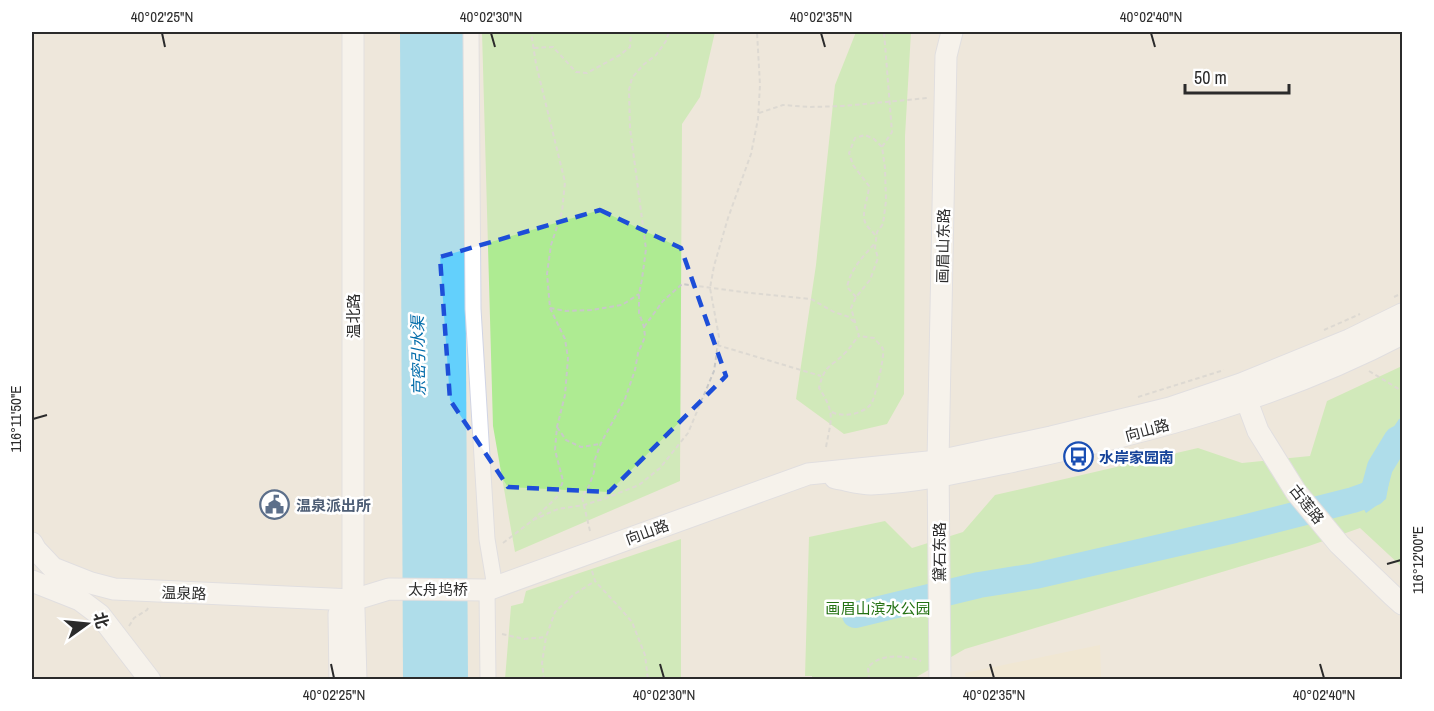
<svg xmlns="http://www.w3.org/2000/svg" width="1434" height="711" font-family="'Archivo Narrow','Noto Sans SC',sans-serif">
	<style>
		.education { fill: #f2e6c9 }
		.green { fill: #aeeb92 }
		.water { fill: #63d0fc }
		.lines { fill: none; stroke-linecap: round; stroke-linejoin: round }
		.river { stroke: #63d0fc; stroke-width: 26 }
		.street-casing { stroke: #d0d4e5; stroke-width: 17 }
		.secondary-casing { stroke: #d0d4e5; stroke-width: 23 }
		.path { stroke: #c8c8c8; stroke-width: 2; stroke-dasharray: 4.5 3; stroke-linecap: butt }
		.street { stroke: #fff; stroke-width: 15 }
		.secondary { stroke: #fff; stroke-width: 21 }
		.marked { fill: none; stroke: #1d4ed8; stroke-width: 4.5; stroke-dasharray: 12 8; stroke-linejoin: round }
		.ticks { fill: none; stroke: #2b2b2b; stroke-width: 2 }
		.labels { text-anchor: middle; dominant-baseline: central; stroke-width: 5; stroke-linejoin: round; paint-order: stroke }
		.street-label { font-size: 15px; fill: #2b2b2b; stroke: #fff }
		.transit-label { font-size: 15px; font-weight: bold; fill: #164399; stroke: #fff; text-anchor: start }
		.service-label { font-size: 15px; font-weight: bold; fill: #4e5e75; stroke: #fff; text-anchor: start }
		.park-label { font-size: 15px; fill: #237112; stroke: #fff }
		.water-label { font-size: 16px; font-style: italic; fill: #006caa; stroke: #fff }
		.neatline { fill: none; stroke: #2b2b2b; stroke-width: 2 }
		.ticks-label { font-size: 15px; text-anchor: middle; fill: #2b2b2b }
	</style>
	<rect width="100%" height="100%" fill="#eee7db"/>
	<!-- education -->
	<path class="education" d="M1100,645L1101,679H966L965,673Z"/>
	<!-- green -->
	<g class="green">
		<path d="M482,32H715L700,97L682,124L680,481L515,552L493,426Z"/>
		<path d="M856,32H911L905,136L904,394L887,424L844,434L796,399L816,265L835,85Z"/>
		<path d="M1402,366V567L1360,528L1309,546L965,649L913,679L880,678L898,679L812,680V676H805L809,537L885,521L912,548L963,532L995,495L1198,448L1242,463L1310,456L1327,401Z"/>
		<path d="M681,539V679H505L511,606L523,603L526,591Z"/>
	</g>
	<!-- water -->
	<g class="water">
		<path d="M400,32H464L468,679H403Z"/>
		<path d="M1402,418V451L1392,466L1386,499L1366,513L1352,488L1366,481L1367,467L1399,419Z"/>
	</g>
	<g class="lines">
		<!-- river -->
		<path class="river" d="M855,615L979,585L1035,576L1235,530L1353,500L1373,493L1380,467L1397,439L1402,437"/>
		<defs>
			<g id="street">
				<path d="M471,32L473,309L487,539L495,587"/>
				<path d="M487,590L488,680"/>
			</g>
			<g id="secondary">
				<path d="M353,32V600L354,610L356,680"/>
				<path d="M1242,388L1258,431L1296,492L1339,544L1392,595L1402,604"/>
				<path d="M835,478C847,480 860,484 871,484C920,482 971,470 1019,460C1151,432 1282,397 1402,334"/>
				<path d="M32,543L36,550L53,568L91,583L114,589L353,600L389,589L487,590L808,474L938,461L1051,437L1170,408L1241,384L1349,340L1402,314"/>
				<path d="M32,581L80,600L100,615L150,680"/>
				<path d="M340,680L339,614L353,600"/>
				<path d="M940,680L938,461L946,56L952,32"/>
			</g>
		</defs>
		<!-- street casing -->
		<use href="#street" class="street-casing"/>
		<!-- secondary casing -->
		<use href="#secondary" class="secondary-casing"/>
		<!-- path -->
		<g class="path">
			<path d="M534,48L553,47L576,72L587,73L620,55L630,47L631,32"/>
			<path d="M759,113L783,105L810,107L843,106L928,98"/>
			<path d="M875,235C872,231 868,228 866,224C860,216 869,196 869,186L853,165L849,153L855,138L865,135L874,139L882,147"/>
			<path d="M856,297L847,287C851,268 863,257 875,243"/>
			<path d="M1394,297L1402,293"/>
			<path d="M550,308L566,311L591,310L622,305L639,294"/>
			<path d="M644,327L663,301L682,284L750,293L811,299L834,312L849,317L854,322"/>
			<path d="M1324,330L1360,314"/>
			<path d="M717,345L821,376"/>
			<path d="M1369,371L1402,391"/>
			<path d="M1138,397L1224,370"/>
			<path d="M832,412C843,418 863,414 871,404C875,399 885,355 883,349C881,345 876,341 874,338L859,336"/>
			<path d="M557,427L566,440L581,447L600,444"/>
			<path d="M826,447C831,419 836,414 819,388C825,363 831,368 846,352C851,347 854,341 859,336L851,308L856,297L870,280L878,258L875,248L877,232L883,224L886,201L885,168L882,147L892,132L884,32"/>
			<path d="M1114,458L1137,452"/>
			<path d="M533,520L558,509L584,505L606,498L639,485L660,468L688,433L714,371L719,337L710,288L714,266L728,218L751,154L758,119L760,85L757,32"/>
			<path d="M590,531L582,497L589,486L594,472L595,459L601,443L625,399L635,370L638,353L645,337L644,327L639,313V294L642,279L646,249L630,128L629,90L632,78L643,65L656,55L666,41L669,32"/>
			<path d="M503,543L533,520L557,497L563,481L555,450L557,427L565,395L568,358L565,339L550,308L547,274L551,245L562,212L565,182L536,64L531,32"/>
			<path d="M592,571L595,581L619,607L632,622L645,655L648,680"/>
			<path d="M129,626L134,618L147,610L148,608"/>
			<path d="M502,634L524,639L546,637"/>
			<path d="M544,680L542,663L546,637L555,612L573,595L595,581"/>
			<path d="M869,680L868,667C871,665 873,662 876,661C888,654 909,656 921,661"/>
		</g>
		<!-- street -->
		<use href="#street" class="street"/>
		<!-- secondary -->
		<use href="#secondary" class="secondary"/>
	</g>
	<!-- marked area -->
	<path d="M0 0H1434V711H0ZM600,210L681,248L726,376L609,492L508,487L450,400L440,257Z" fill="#eee7db" fill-opacity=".55" fill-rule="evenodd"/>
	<path class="marked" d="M600,210L681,248L726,376L609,492L508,487L450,400L440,257Z"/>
	<!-- ticks -->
	<path class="ticks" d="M162,33L165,47M491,33L495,47M821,33L825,47M1151,33L1155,47M33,419L47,415M1387,564L1401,560M331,664L334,678M660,664L664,678M990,664L994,678M1320,664L1324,678"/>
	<!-- icons -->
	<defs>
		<symbol id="bus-ring" viewBox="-11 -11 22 22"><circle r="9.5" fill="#fff" stroke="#1a4fb4" stroke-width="1.5"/><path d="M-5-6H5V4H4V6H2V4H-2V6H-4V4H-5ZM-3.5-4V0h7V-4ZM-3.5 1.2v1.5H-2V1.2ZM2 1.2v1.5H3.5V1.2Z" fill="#1a4fb4"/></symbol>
		<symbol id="civic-ring" viewBox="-11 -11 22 22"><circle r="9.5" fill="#fff" stroke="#5c6f8a" stroke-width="1.5"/><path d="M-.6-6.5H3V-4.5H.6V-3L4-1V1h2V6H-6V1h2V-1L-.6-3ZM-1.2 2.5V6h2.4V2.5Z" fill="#5c6f8a"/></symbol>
	</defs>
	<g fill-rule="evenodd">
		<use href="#bus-ring" x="1062" y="440" width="33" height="33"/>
		<use href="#civic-ring" x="258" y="488" width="33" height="33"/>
	</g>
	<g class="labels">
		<!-- street labels -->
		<g class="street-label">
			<text transform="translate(943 246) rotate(-89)">画眉山东路</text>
			<text transform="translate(353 316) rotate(-90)">温北路</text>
			<text transform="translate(1147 430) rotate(-15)">向山路</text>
			<text transform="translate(1307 504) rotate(52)">古莲路</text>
			<text transform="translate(647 532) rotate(-20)">向山路</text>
			<text transform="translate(939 552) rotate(-90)">黛石东路</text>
			<text x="438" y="589">太舟坞桥</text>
			<text transform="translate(184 593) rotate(2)">温泉路</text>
		</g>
		<!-- transit labels -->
		<g class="transit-label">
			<text x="1099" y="457">水岸家园南</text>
		</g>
		<!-- service labels -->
		<g class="service-label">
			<text x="296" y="505">温泉派出所</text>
		</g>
		<!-- park labels -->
		<g class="park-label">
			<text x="878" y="608">画眉山滨水公园</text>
		</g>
		<!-- water labels -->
		<g class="water-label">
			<text transform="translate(418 356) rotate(-91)">京密引水渠</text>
		</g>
	</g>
	<!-- border -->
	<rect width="1434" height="711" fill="none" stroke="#ffffff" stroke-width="66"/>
	<!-- north arrow -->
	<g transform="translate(87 624) rotate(75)" stroke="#ffffff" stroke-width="4.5" paint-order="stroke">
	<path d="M0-4.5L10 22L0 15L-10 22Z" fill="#2b2b2b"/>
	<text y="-9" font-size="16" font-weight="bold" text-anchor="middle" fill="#2b2b2b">北</text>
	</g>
	<!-- scale -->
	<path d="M1185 84v9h104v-9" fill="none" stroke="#2b2b2b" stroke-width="3"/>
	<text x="1194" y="84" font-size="18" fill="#2b2b2b" stroke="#ffffff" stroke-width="4.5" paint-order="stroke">50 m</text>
	<rect x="33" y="33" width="1368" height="645" class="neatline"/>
	<g class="ticks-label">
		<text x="162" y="22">40°02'25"N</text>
		<text x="491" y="22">40°02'30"N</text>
		<text x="821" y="22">40°02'35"N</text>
		<text x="1151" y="22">40°02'40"N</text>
		<text transform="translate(16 419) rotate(-90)" y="5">116°11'50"E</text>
		<text transform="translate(1418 560) rotate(-90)" y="5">116°12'00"E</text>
		<text x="334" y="700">40°02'25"N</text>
		<text x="664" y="700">40°02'30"N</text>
		<text x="994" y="700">40°02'35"N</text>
		<text x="1324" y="700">40°02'40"N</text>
	</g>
</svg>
